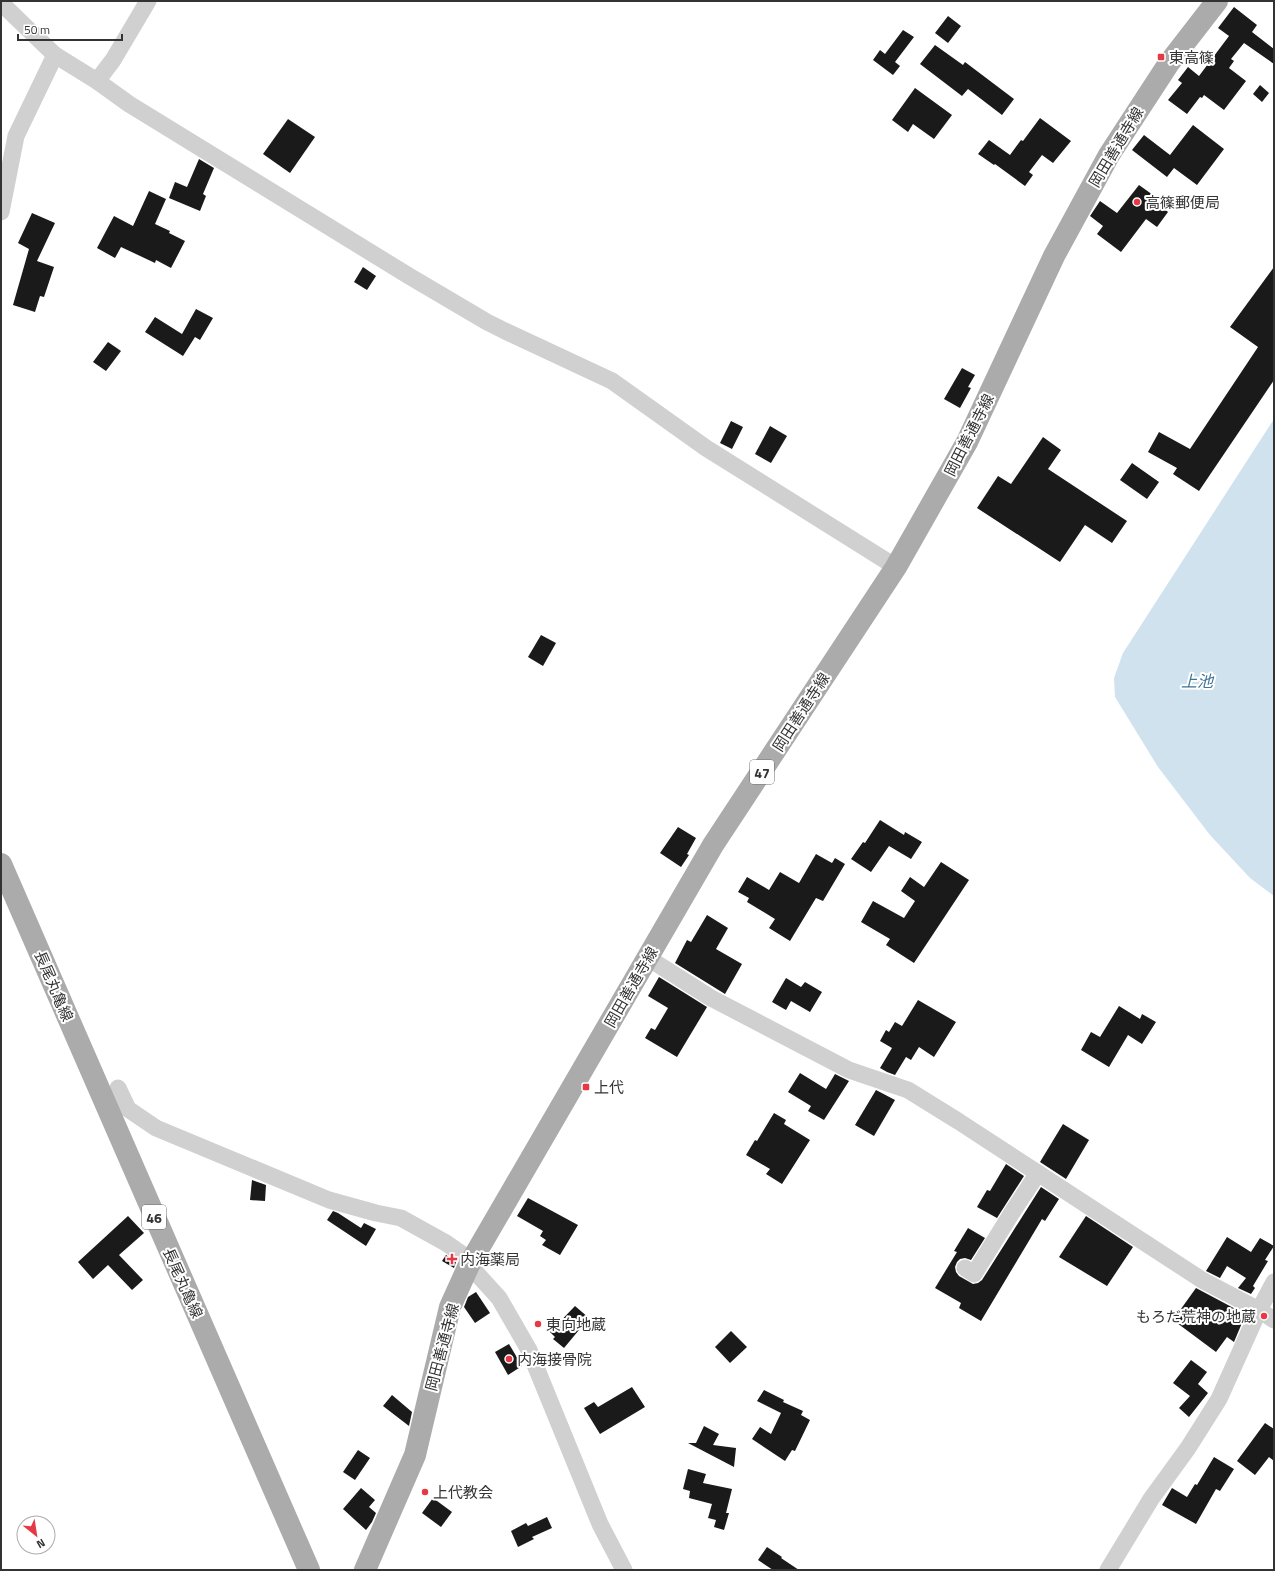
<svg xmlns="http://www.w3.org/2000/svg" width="1275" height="1571" font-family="'Titillium Web','Noto Sans JP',sans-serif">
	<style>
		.water { fill: #cfe2ee }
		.building { fill: #1a1a1a }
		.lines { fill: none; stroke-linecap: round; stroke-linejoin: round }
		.minor { stroke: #d0d0d0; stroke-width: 17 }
		.primary { stroke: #ababab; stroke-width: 22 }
		.poi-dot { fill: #e63946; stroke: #fff; stroke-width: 1.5 }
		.labels { text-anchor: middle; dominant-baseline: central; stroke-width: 4; stroke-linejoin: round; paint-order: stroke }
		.shield { fill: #fff; stroke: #707070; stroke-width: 1 }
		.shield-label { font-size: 14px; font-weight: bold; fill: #333 }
		.poi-label { font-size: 15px; fill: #333; stroke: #fff; text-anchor: start }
		.street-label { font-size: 15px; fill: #333; stroke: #fff }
		.water-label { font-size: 16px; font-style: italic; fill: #3f7597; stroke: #fff }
	</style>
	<rect width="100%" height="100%" fill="#fff"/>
	<!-- water -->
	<path class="water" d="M1274,419V896L1250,878L1210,835L1158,767L1115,697L1114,678L1123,653Z"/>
	<!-- building -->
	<g class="building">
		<path d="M1234,7L1257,25L1252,32L1274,49V64L1244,43L1231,59L1234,61L1229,68L1246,81L1224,110L1204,95L1202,98L1200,97L1187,114L1168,100L1182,83L1178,80L1188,67L1199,76L1229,36L1218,28Z"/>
		<path d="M948,16L961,26L948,43L935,33Z"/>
		<path d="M903,30L914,37L895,62L900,66L893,75L873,60L880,50L885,54Z"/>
		<path d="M935,45L963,65L965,62L1014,99L1002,115L968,89L962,96L920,64Z"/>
		<path d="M1260,85L1269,93L1262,102L1253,94Z"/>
		<path d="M915,88L952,115L934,139L913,124L908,132L892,120Z"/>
		<path d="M1040,118L1071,141L1053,163L1042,155L1029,172L1033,175L1025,186L995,164L994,165L978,154L989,140L1010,155L1021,140L1023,141Z"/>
		<path d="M288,119L315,137L290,173L263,154Z"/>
		<path d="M1193,125L1224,149L1197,185L1174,168L1167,177L1132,150L1144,135L1170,155Z"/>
		<path d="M199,159L214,168L203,194L206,196L200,211L169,198L175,182L187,187Z"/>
		<path d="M1139,185L1153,195L1151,198L1168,212L1157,227L1146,219L1121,252L1097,234L1103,226L1090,216L1100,201L1117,213Z"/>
		<path d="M149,191L166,199L155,224L170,231L169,233L185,241L171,268L156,260L155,263L121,247L115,258L97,248L114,216L133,226Z"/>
		<path d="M32,213L55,223L37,261L54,267L44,297L40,296L35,312L13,305L29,249L18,243Z"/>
		<path d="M363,267L376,276L367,290L354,282Z"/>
		<path d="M1274,267V380L1199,491L1173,474L1177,468L1148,452L1159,432L1190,449L1258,347L1230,327Z"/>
		<path d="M196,309L213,318L200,340L195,337L183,356L145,332L155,317L182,334Z"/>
		<path d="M108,342L121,351L106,371L93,362Z"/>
		<path d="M962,368L975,375L968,387L971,388L960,408L944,399Z"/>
		<path d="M731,421L743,427L732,449L720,443Z"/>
		<path d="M770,426L787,436L771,463L755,454Z"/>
		<path d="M1043,437L1061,450L1048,469L1127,521L1112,543L1085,525L1060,562L977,508L998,476L1011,484Z"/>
		<path d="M1132,463L1159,482L1147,499L1120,480Z"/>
		<path d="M541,635L556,643L543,666L528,657Z"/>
		<path d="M880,820L904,835L905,832L922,842L911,859L889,846L871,872L851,859L863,842L865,843Z"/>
		<path d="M678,827L696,838L687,854L689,855L681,867L660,853Z"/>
		<path d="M816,854L832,863L835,858L845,864L823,901L816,898L790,941L769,928L775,919L747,902L749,898L738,892L747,877L769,890L780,872L799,883Z"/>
		<path d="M941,862L969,880L914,963L886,945L890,939L861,922L873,901L904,918L915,901L901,891L910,877L924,887Z"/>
		<path d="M707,915L728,928L716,949L742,964L725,994L675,963L687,940L691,942Z"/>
		<path d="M659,977L707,1007L677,1057L645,1038L651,1028L655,1030L668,1008L648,996Z"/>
		<path d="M786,978L801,987L805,982L822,992L810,1012L791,1001L786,1010L772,1002Z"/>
		<path d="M918,1000L956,1022L934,1057L919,1047L911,1060L906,1057L895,1075L887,1072L880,1068L892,1048L880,1041L886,1030L889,1032L895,1022L902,1026Z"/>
		<path d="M1119,1006L1140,1019L1142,1014L1156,1022L1142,1044L1128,1035L1109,1067L1081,1050L1091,1032L1100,1037Z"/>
		<path d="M800,1073L826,1089L835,1074L849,1081L824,1120L808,1111L811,1106L788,1092Z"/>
		<path d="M876,1090L895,1100L874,1136L855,1125Z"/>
		<path d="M774,1113L786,1120L784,1124L810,1140L782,1184L766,1174L770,1169L746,1155L755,1140L757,1141Z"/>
		<path d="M1063,1124L1089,1140L1066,1179L1040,1162Z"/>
		<path d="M1006,1164L1024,1176L997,1218L977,1207L987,1190L990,1191Z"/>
		<path d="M252,1180L266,1185L265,1201L250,1200Z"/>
		<path d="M1041,1187L1059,1199L1045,1221L1042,1219L981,1321L959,1308L961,1303L935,1288L957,1252L954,1251L968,1228L985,1238L971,1260L965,1258L960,1259L957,1262L955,1267L956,1272L959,1276L973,1284L978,1283L982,1280Z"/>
		<path d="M528,1198L578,1225L560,1255L542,1245L546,1240L540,1236L543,1231L517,1216Z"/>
		<path d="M333,1211L338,1213L361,1228L364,1223L376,1229L366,1246L327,1220Z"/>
		<path d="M128,1216L144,1233L119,1255L143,1280L132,1290L108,1265L93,1279L78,1262Z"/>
		<path d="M1086,1216L1133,1247L1107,1286L1059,1257Z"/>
		<path d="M1227,1237L1251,1252L1260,1238L1274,1246L1265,1260L1268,1261L1253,1286L1255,1288L1251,1294L1238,1288L1246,1278L1227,1266L1220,1278L1206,1271Z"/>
		<path d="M446,1255L456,1262L454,1268L442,1261Z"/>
		<path d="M1196,1288L1243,1313L1238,1320L1242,1323L1234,1342L1227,1337L1216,1352L1173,1320Z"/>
		<path d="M476,1292L490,1313L475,1323L464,1307L468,1297Z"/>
		<path d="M575,1306L589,1318L564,1348L553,1339L555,1337L550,1332Z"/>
		<path d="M731,1331L747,1347L730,1363L715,1347Z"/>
		<path d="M509,1344L522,1366L508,1375L495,1352Z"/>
		<path d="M1191,1360L1207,1372L1198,1384L1208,1393L1189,1417L1179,1408L1190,1396L1173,1383Z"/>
		<path d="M632,1387L645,1407L600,1434L584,1408L594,1402L598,1407Z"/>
		<path d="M764,1390L784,1400L783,1402L803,1411L801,1415L810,1420L795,1451L792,1450L785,1461L752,1439L760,1427L771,1434L781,1413L757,1401Z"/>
		<path d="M392,1395L412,1412L409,1426L383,1406Z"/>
		<path d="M1265,1423L1274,1429V1461L1269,1457L1255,1475L1237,1461Z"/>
		<path d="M704,1426L719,1434L713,1445L736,1448L734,1467L688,1443H696Z"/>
		<path d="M358,1450L370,1458L355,1480L343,1472Z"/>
		<path d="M1214,1457L1234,1469L1220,1491L1216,1489L1196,1524L1162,1505L1172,1488L1187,1497L1195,1484L1197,1485Z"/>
		<path d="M688,1469L706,1474L703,1483L732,1489L726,1513H729L724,1530L714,1527L716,1520L708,1518L712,1504L689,1498L690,1491L683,1489Z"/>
		<path d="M361,1488L375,1500L369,1507L376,1513L372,1522L366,1530L343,1509Z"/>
		<path d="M433,1498L452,1512L441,1527L422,1513Z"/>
		<path d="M547,1517L552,1528L532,1537L534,1539L518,1547L511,1531L526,1523L528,1526Z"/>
		<path d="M767,1547L782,1557L781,1558L799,1570H773L758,1560Z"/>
	</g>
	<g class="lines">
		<!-- minor -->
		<g class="minor">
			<path d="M1,3L55,55L97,81L129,104L409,276L487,322L505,331L612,381L706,448L896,567"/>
			<path d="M97,81L113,60L148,1"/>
			<path d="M1,212L16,136L55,55"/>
			<path d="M648,958L711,998L849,1070L908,1090L958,1121L1202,1280L1259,1310L1274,1320"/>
			<path d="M118,1088L128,1109L156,1128L329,1200L376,1213L401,1218L446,1243L466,1257L469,1265L499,1298L529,1350L600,1524L624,1570"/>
			<path d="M965,1268L974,1274L1013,1211L1038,1173"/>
			<path d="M1108,1570L1151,1499L1188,1448L1219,1399L1259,1310L1274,1282"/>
		</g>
		<!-- primary -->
		<g class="primary">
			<path d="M1,864L309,1570"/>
			<path d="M365,1570L415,1455L450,1307L469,1265L713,845L896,567L967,442L1054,256L1109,155L1169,63L1217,1"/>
		</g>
	</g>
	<!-- markers -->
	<g class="poi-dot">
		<rect x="1157" y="53" width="8" height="8" rx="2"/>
		<circle cx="1137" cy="202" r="4"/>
		<rect x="582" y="1083" width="8" height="8" rx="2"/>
		<path d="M450 1253h4v4h4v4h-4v4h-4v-4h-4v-4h4z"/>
		<circle cx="1264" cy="1316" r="4"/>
		<circle cx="538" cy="1324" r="4"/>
		<circle cx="509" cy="1359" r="4"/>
		<circle cx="425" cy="1492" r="4"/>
	</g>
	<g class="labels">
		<!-- shield labels -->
		<g class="shield">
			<rect x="750" y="760" width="24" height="24" rx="3"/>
			<rect x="142" y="1205" width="24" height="24" rx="3"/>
		</g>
		<g class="shield-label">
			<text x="762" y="772">47</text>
			<text x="154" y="1217">46</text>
		</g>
		<!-- poi labels -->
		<g class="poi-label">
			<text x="1169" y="57">東高篠</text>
			<text x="1145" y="202">高篠郵便局</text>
			<text x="594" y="1087">上代</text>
			<text x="460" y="1259">内海薬局</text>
			<text x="1256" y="1316" text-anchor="end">もろだ荒神の地蔵</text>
			<text x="546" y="1324">東向地蔵</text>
			<text x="517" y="1359">内海接骨院</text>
			<text x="433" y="1492">上代教会</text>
		</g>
		<!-- street labels -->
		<g class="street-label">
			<text transform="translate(1116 147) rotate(-59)">岡田善通寺線</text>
			<text transform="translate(969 435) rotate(-63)">岡田善通寺線</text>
			<text transform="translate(801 712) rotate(-57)">岡田善通寺線</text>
			<text transform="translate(54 986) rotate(67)">長尾丸亀線</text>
			<text transform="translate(631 987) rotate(-60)">岡田善通寺線</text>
			<text transform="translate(183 1283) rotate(66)">長尾丸亀線</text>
			<text transform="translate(442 1347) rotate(-75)">岡田善通寺線</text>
		</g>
		<!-- water labels -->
		<g class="water-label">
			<text x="1197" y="681">上池</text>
		</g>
	</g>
	<!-- border -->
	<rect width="1275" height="1571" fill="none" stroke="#333333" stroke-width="4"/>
	<!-- north arrow -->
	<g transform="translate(36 1535) rotate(150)"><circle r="19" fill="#ffffff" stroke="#adadad"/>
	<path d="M0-3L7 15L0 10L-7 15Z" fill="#e63946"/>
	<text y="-6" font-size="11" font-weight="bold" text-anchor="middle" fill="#333333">N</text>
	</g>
	<!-- scale -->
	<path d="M18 34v6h104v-6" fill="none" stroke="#333333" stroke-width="2"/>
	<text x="24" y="34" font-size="12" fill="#333333" stroke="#ffffff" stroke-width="3" paint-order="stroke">50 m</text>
</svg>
